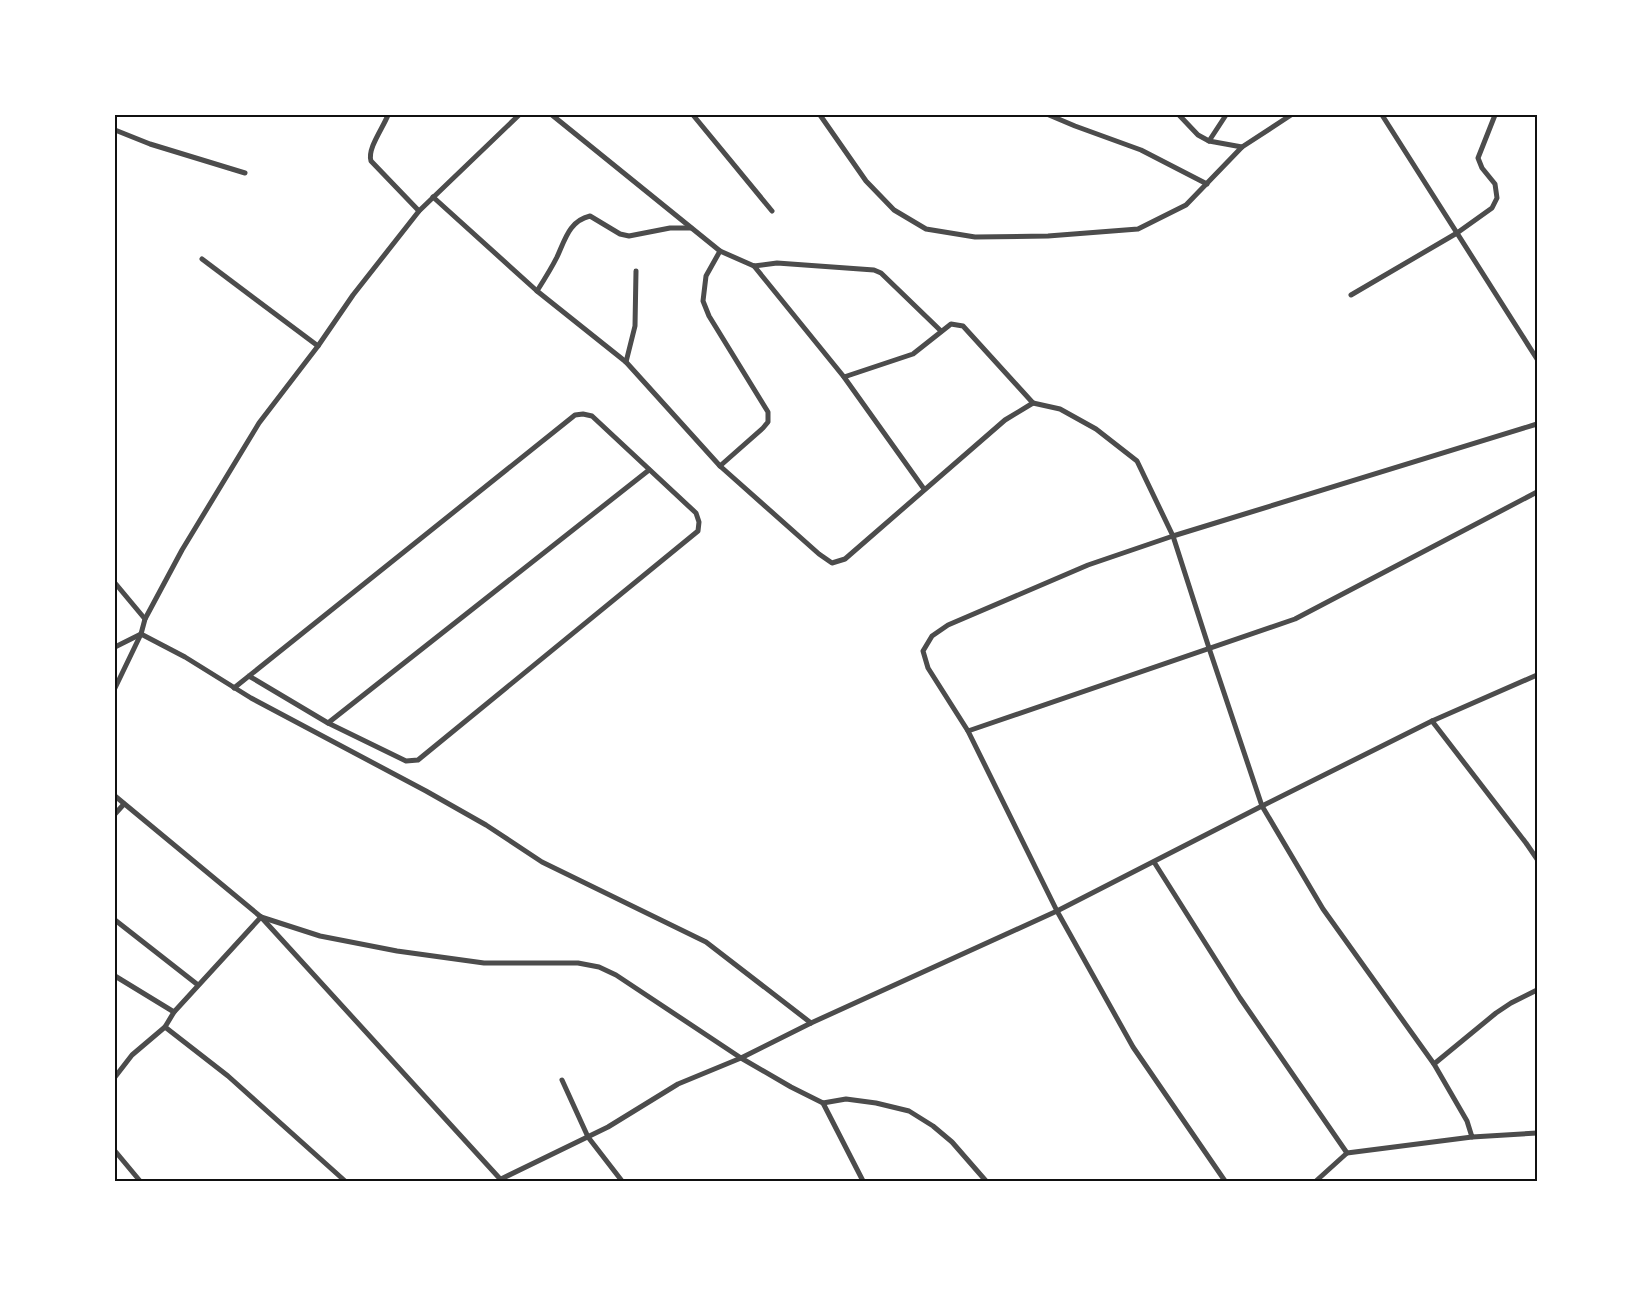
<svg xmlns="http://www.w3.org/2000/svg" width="1652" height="1296" font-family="'Open Sans',sans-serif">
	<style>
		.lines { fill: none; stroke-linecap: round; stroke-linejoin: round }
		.minor { stroke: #4c4c4c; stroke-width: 5 }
		.neatline { fill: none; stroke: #111; stroke-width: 2 }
	</style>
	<rect width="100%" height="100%" fill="#fff"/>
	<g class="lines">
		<!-- minor -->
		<g class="minor">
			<path d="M388,115C383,128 367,149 371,161L419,211"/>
			<path d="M552,115L720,251L754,266L777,263L874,270L881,273L941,331"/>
			<path d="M693,115L772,211"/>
			<path d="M820,115L866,181L894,210L926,229L975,237L1048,236L1138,229L1186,205L1242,147L1291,115"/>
			<path d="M1049,115L1075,126L1141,150L1207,184"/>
			<path d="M1179,115L1198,135L1209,141L1242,147"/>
			<path d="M1382,115L1537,359"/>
			<path d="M115,130L150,144L245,173"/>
			<path d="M1209,141L1226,115"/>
			<path d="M433,197L537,291L626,362L720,466L819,554L832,563L845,559L1005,420L1033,403"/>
			<path d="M202,259L318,346"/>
			<path d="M754,266L844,377L924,489"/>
			<path d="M537,291C544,280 551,269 557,257C565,240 569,221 590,216L620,234L629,236L670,228H691"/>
			<path d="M1351,295L1457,233L1492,208L1497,198L1495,184L1482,168L1478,158L1495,115"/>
			<path d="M626,362L635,326L636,271"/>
			<path d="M844,377L913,354L951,324L963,326L1033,403L1060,409L1096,429L1137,461L1173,536L1209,648L1262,806L1323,909L1434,1064L1467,1121L1472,1137L1537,1133"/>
			<path d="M720,466L763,428L768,422V412L709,316L703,301L706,276L720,251"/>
			<path d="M115,583L145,619"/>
			<path d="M115,647L141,634L185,657L251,698L426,791L486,825L542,862L706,942L811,1023"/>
			<path d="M115,688L141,634L145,619L182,550L259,423L318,346L353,295L419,211L519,115"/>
			<path d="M234,688L575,415L583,414L592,416L696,513L699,522L698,531L418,760L406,761L328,723L249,676"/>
			<path d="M1432,721L1526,843L1537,859"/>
			<path d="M328,723L649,470"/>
			<path d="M968,731L1295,619L1537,492"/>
			<path d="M115,796L261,917L502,1181"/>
			<path d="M115,814L124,804"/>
			<path d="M1154,862L1240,998L1347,1153L1472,1137"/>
			<path d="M261,917L320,936L397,951L484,963H578L599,967L616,975L741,1058L791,1087L823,1103L846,1099L876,1103L909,1111L933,1126L952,1142L986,1181"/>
			<path d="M115,920L198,985"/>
			<path d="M115,976L174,1012"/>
			<path d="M165,1027L228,1076L345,1181"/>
			<path d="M1434,1064L1496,1013L1511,1003L1537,990"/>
			<path d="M115,1077L132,1055L165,1027L174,1012L261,917"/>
			<path d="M562,1080L588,1137L622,1181"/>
			<path d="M823,1103L863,1181"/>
			<path d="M115,1151L140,1181"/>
			<path d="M501,1179L608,1127L678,1084L741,1058L811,1023L1057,911L1262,806L1432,721L1537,675"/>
			<path d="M1225,1181L1133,1047L1057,911L968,731L928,668L923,651L932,636L948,625L1088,565L1173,536L1537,424"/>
			<path d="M1316,1181L1347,1153"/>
		</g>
	</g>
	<!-- border -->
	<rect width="1652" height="1296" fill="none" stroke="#ffffff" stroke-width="232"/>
	<rect x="116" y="116" width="1420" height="1064" class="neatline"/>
</svg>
